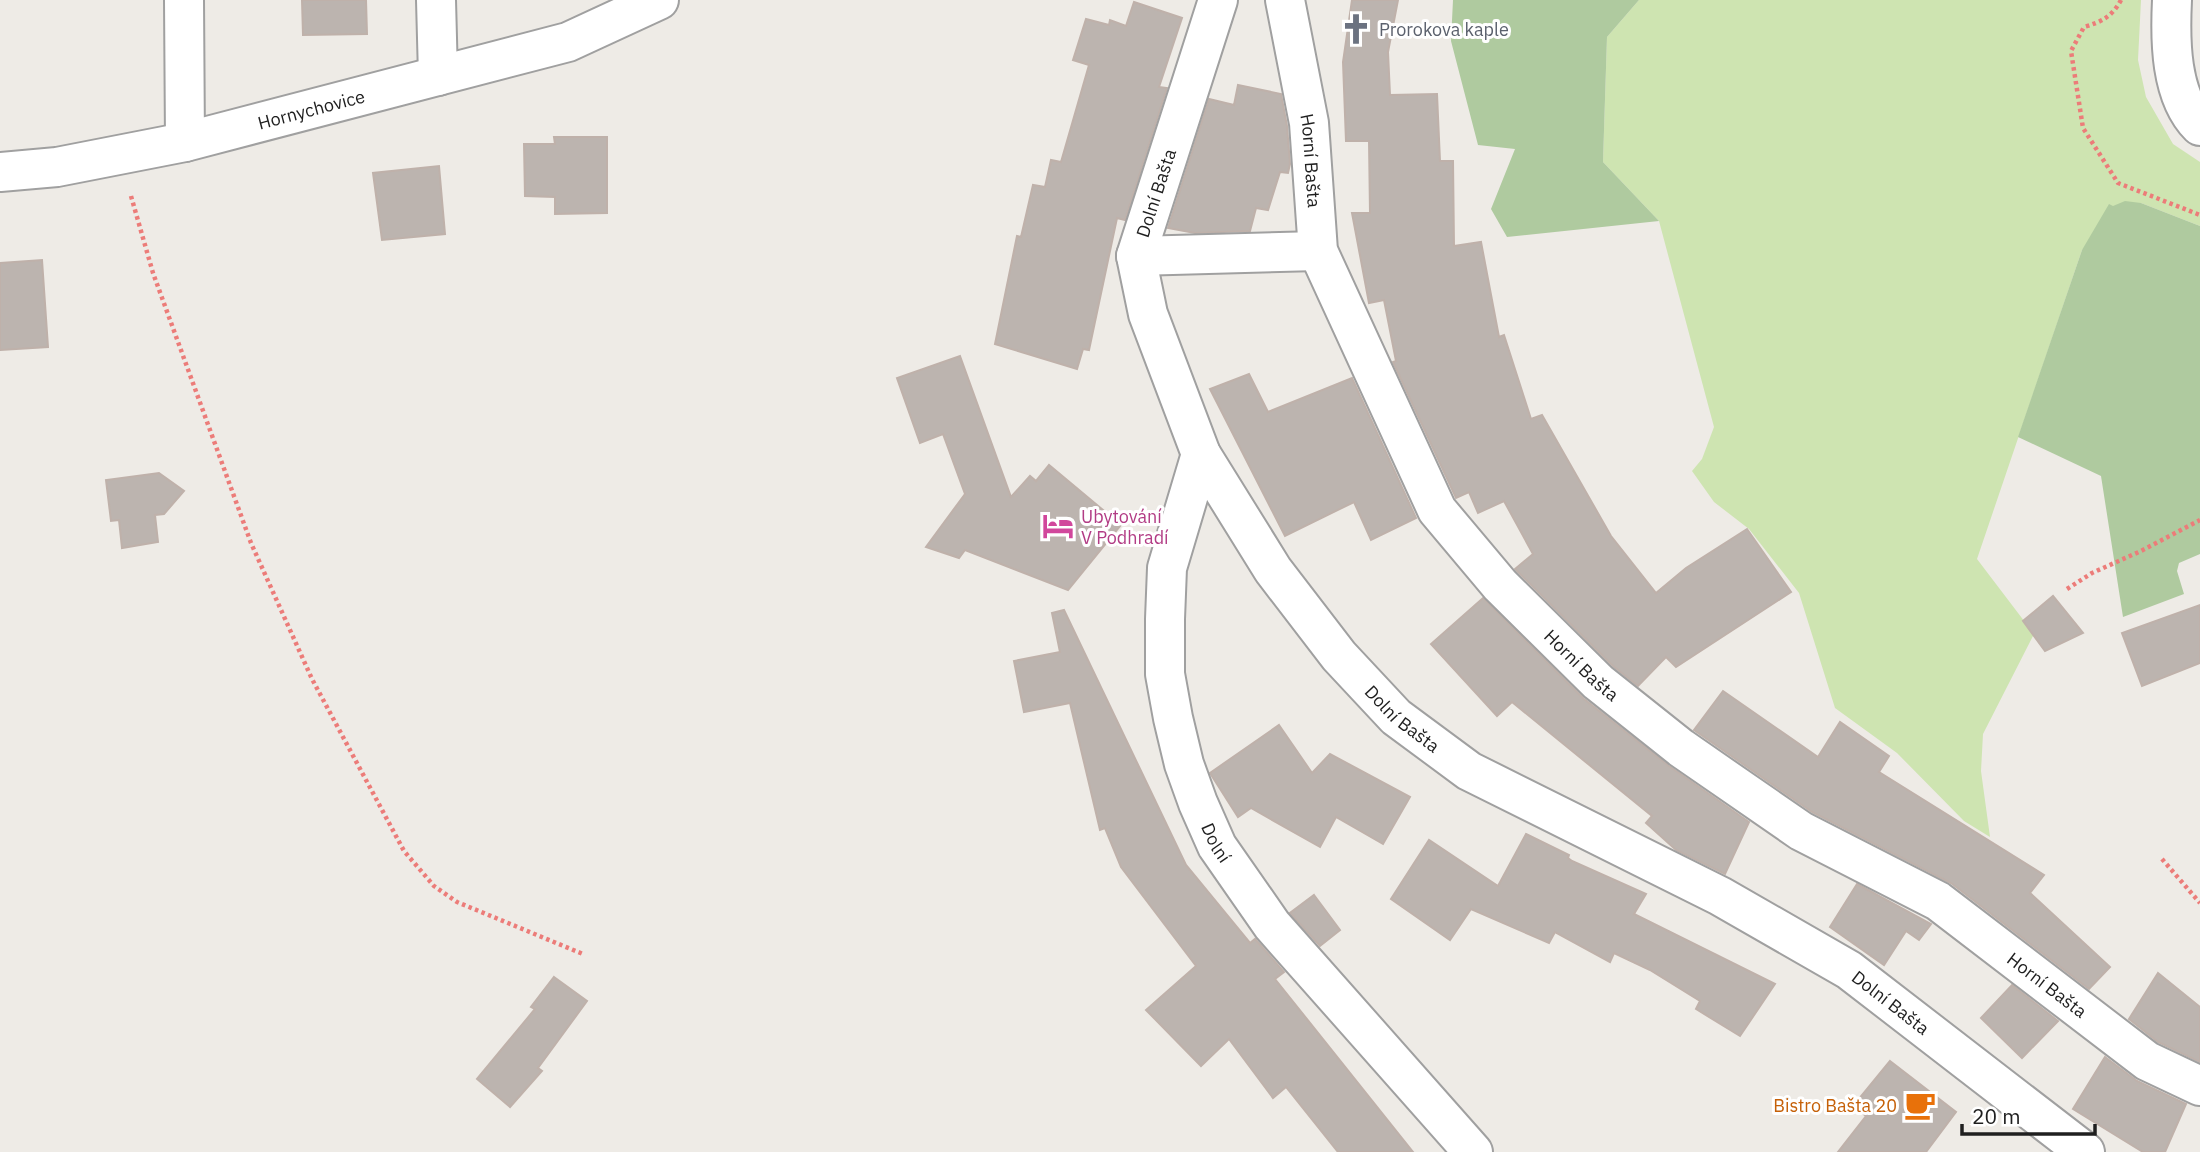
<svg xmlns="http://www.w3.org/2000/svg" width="2200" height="1152" font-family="'IBM Plex Sans',sans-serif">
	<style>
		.grass { fill: #cee4b1 }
		.forest { fill: #afca9f }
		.building { fill: #bcb4af; stroke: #bfb1aa; stroke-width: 2 }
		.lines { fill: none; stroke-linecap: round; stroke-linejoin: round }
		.street-casing { stroke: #a0a0a0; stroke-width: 42 }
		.path { stroke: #ec7c79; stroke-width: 4.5; stroke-dasharray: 3.5 3.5; stroke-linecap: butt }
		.street { stroke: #fff; stroke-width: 38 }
		.labels { text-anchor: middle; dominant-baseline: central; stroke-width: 6; stroke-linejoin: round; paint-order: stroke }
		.worship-label { font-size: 18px; fill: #5b616d; stroke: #fff; text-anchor: start }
		.street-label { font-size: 18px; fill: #1f1f1f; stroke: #fff }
		.hotel-label { font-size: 18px; fill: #b23c85; stroke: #fff; text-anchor: start }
		.food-label { font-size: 18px; fill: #c56008; stroke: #fff; text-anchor: end }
	</style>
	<rect width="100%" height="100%" fill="#eeebe6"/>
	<!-- grass -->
	<path class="grass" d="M1639,0H2141L2138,60L2146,97L2173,144L2200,162V226L2141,203L2082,250L1977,559L2034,634L1983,734L1981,771L1990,837L1964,821L1897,753L1835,708L1799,593L1749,529L1714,502L1692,471L1702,459L1714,427L1659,221L1603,162L1607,37Z"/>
	<!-- forest -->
	<g class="forest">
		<path d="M1453,0H1639L1607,37L1603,162L1659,221L1507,237L1491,209L1515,149L1478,145L1451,41Z"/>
		<path d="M2125,201L2141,203L2200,226V554L2179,563L2177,571L2184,594L2123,617L2101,476L2018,437L2082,250L2109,204L2113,206Z"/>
	</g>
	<!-- building -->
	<g class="building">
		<path d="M302,0H366L367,34L303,35Z"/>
		<path d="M1352,0H1398L1388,52L1390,95L1437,94L1440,161H1453L1454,246L1481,242L1499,337L1504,335L1531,419L1542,415L1611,536L1656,593L1686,568L1747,529L1791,592L1676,667L1666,657L1638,686L1613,666L1515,569L1533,554L1504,501L1478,513L1469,492L1456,498L1393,362L1396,361L1384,300L1369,303L1352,213H1370L1369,141H1346L1343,62Z"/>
		<path d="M1134,2L1182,18L1159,87L1167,88L1125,220L1117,218L1089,350L1083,349L1077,369L995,344L1017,236L1021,237L1033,185L1045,187L1051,160L1061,162L1089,65L1073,60L1086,19L1109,25L1110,20L1126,26Z"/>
		<path d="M1238,85L1281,94L1287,126L1290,164L1288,173L1280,172L1268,210L1256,208L1250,231L1195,233L1168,228L1209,99L1234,105Z"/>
		<path d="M554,137H607V213L555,214V197L525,196L524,144H555Z"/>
		<path d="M439,166L445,234L382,240L373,173Z"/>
		<path d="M42,260L48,347L0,350V263Z"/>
		<path d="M960,356L1011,497L1030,476L1036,481L1049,465L1121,525L1068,590L965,550L959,558L926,547L965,494L943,434L920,443L897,378Z"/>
		<path d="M1249,374L1268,412L1352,378L1416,518L1371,540L1354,502L1285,536L1210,389Z"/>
		<path d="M159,473L184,491L164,514L155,515L158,542L122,548L119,520L111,521L106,480Z"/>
		<path d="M2053,596L2083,633L2045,651L2023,621Z"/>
		<path d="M1483,598L1584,699L1669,766L1749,822L1725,874L1676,850L1646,823L1652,816L1512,702L1497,716L1431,644Z"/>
		<path d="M2200,605V663L2142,686L2122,633Z"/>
		<path d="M1064,610L1186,865L1250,943L1255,939L1284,972L1275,979L1413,1152H1338L1286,1087L1273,1098L1229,1039L1201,1066L1146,1010L1196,966L1121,867L1105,828L1100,830L1070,703L1024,712L1014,661L1060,652L1052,613Z"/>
		<path d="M1723,691L1818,757L1840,722L1889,756L1879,772L2044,875L2030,893L2110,967L2089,989L1951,883L1812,812L1694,730Z"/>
		<path d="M1279,725L1312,773L1330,754L1410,797L1383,844L1336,817L1320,847L1251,808L1238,817L1210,773Z"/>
		<path d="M1526,834L1569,855L1568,858L1572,861L1646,894L1634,914L1775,984L1740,1036L1696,1009L1700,1001L1650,970L1614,953L1610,962L1555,932L1549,943L1471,909L1450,940L1391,899L1429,840L1498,886Z"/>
		<path d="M1857,884L1931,924L1919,940L1906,931L1884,965L1830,927Z"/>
		<path d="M1314,895L1340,930L1320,946L1290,913Z"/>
		<path d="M2158,973L2200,1007V1062L2158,1042L2129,1019Z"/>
		<path d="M554,977L587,1001L538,1068L542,1071L510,1107L477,1079L535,1009L531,1007Z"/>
		<path d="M2012,985L2058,1021L2022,1058L1981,1018Z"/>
		<path d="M2105,1057L2137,1081L2186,1104L2165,1152H2143L2073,1109Z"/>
		<path d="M1890,1061L1956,1112L1926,1152H1838L1866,1116L1853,1106Z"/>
	</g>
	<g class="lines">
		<defs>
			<g id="street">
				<path d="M184,0L185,142"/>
				<path d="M436,0L438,76"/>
				<path id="s1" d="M1218,0L1136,256L1148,314L1201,454L1273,570L1339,656L1396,717L1469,771L1720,896L1849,970L2085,1152"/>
				<path id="s2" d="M1285,0L1309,123L1318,251L1437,510L1500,585L1598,682L1681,748L1801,831L1938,901L2147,1061L2200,1086"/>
				<path d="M2172,0C2170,40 2170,96 2200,126"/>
				<path id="s3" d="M0,172L57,167L185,142L568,42L659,0"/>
				<path d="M1136,256L1318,251"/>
				<path id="s4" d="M1201,454L1167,568L1165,619V674L1173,718L1184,764L1198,803L1217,846L1272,925L1473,1152"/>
			</g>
		</defs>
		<!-- street casing -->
		<use href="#street" class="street-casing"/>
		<!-- path -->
		<g class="path">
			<path d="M2121,0C2112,17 2101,22 2084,27L2071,51L2083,128L2118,183L2200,215"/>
			<path d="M131,196L153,273L251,543L312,679L404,851L434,886L457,902L583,954"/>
			<path d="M2067,589L2092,573L2141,551L2200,520"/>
			<path d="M2162,859L2200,903"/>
		</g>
		<!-- street -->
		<use href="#street" class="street"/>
	</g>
	<!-- icons -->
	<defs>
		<symbol id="church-bare" viewBox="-9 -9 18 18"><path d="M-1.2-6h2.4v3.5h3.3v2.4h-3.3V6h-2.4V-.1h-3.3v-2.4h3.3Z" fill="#6b7280" stroke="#fff" stroke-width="2.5" paint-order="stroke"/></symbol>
		<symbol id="hotel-bare" viewBox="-9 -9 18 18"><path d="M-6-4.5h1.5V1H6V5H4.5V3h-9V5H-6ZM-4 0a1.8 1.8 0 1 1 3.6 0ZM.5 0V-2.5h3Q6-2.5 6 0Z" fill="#d1479c" stroke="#fff" stroke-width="2.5" paint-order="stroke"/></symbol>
		<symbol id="cafe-bare" viewBox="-9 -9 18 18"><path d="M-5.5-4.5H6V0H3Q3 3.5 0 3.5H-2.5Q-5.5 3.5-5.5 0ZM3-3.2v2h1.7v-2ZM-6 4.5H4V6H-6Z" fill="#e8710a" stroke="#fff" stroke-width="2.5" paint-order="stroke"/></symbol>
	</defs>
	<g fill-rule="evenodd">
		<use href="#church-bare" x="1334" y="7" width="44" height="44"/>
		<use href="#hotel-bare" x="1036" y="504" width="44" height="44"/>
		<use href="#cafe-bare" x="1898" y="1083" width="44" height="44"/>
	</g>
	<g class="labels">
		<!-- worship labels -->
		<g class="worship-label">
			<text x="1379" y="29">Prorokova kaple</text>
		</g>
		<!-- street labels -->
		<g class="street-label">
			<text stroke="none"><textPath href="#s3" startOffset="318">Hornychovice</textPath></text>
			<text stroke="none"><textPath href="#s2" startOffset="163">Horní Bašta</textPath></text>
			<text transform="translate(1156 193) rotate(-72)">Dolní Bašta</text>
			<text stroke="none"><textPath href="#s2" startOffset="751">Horní Bašta</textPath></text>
			<text stroke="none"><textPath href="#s1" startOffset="812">Dolní Bašta</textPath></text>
			<text stroke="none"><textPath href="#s4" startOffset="402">Dolní</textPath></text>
			<text stroke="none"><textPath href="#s2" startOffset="1318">Horní Bašta</textPath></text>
			<text stroke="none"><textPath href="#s1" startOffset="1379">Dolní Bašta</textPath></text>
		</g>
		<!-- hotel labels -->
		<g class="hotel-label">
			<text x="1081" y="516">Ubytování<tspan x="1081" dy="21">V Podhradí</tspan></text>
		</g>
		<!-- food labels -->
		<g class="food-label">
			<text x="1897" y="1105">Bistro Bašta 20</text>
		</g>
	</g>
	<!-- scale -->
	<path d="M1962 1124v10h133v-10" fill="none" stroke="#1f1f1f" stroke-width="3.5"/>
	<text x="1972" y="1124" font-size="21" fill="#1f1f1f" stroke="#ffffff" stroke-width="5" paint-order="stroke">20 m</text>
</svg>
